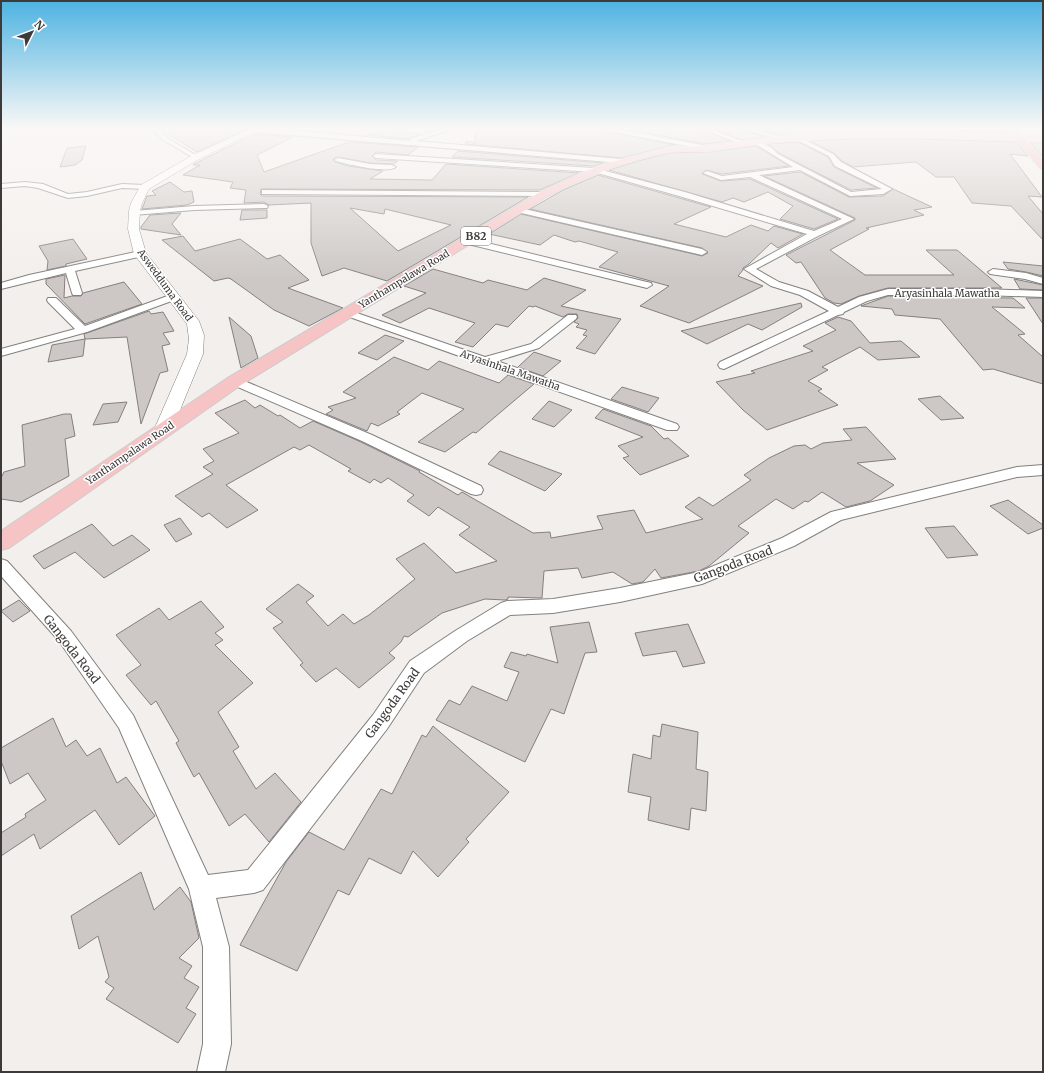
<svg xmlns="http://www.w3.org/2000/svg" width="1044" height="1073" font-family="Merriweather,serif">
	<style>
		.building { fill: #cdc8c6; stroke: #85807f; fill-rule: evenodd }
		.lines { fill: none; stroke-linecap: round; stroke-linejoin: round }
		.minor-casing { stroke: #83807d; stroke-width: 2 }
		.tertiary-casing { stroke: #83807d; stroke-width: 1 }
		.primary-casing { stroke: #cdcccc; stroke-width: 2 }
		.trunk-casing { stroke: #cdcccc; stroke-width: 2 }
		.minor { fill: #fff; fill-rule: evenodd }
		.tertiary { fill: #fff; fill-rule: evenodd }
		.primary { fill: #f7c4c6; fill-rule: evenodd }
		.trunk { fill: #f4b0b3; fill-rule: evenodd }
		.labels { text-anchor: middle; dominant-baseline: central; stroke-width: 3; stroke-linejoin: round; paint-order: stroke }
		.far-street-label { font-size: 10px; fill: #3d3b3a; stroke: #fff }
		.shield { fill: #fff; stroke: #777675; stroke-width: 1 }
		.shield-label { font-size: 11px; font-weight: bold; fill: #3d3b3a }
		.street-label { font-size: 12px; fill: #3d3b3a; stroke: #fff }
	</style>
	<rect width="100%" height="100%" fill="#f3efec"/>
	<!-- building -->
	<g class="building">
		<path d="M160,129H247L197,152Z"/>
		<path d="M384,129L396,130L420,134L409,139L366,135Z"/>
		<path d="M476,129H605L609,132L675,145L669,146L622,158L465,144L467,141L475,143Z"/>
		<path d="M625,129H701L730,141L706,144Z"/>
		<path d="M714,129H741L742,130L765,137L742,140Z"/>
		<path d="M757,129H843L844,131L780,135Z"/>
		<path d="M923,129L1007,131L1009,133L925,131Z"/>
		<path d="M254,134L293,137L257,155L264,172L349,142L418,147L408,155L376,152L372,156L376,160L398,161L393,164L370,163L338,157L333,159L335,162L348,166L383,171L370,179L432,180L446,164L579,173L540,190L261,189L260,194L262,196L528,197L387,281L344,268L322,276L311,243V203L269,205L264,202L244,203L246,190L230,188L233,182L183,175L200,165H193L194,164ZM350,208L384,214L385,209L451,225L398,251Z"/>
		<path d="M849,139H919L1016,142L1028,156L1010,154L1042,197L1028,196L1043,214V240L1011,206L972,203L954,177H936L916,162L853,167L842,161L834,153L810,141Z"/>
		<path d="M798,142L828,157L834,167L877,188L851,190L779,153L768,144Z"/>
		<path d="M1030,143H1043V158V157Z"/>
		<path d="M86,146L82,160L75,165L60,167L67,148Z"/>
		<path d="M756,146L789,166L722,174L706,170L702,174L721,181L750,179L838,219L814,229L780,219L793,206L768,192L744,202L733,198L722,202L609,170L638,161L669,153L709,152Z"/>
		<path d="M458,151L603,163L594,166L452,157Z"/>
		<path d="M800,172L849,197L883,196L893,189L932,207L914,210L924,215L866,228L869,229L830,250L865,275H954L926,250H957L1002,288H888L859,296L841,304L834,303L825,298L801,262L796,263L786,255L855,220V218L764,176Z"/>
		<path d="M598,175L711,207L674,224L726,237L751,225L768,231L774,226L803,234L778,248L771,243L749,264L743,268V270L738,276L763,286L689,323L640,306L669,286L599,267L618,252L579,241L575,242L554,235L540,245L489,234L521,214L702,256L708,253L702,248L530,209L563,190Z"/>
		<path d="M170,182L184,192L192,191L194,202L187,205L142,209L147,196L156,195L152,191Z"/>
		<path d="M267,210V218L240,220L242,210Z"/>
		<path d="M181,213L172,224L181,235L141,229V227L150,215Z"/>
		<path d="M183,236L195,251L240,239L267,259L280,255L309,280L288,288L343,308L309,326L274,310L231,279L228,278L214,281L162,240Z"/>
		<path d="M73,239L87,259L66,264V266L47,270L48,261L39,246Z"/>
		<path d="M1003,262L1043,266V276L1026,272L1008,269Z"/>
		<path d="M433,269L483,283L488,280L527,290L544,278L586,290L561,306L621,319L595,354L576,348L587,336L583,335L587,330L576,327L579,324L574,322L578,318L577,314H568L563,317L535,306L533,307L529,306L508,327L496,324L473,347L455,342L475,323L429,308L400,323L382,315L426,293L404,286Z"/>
		<path d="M65,275L64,298L72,296H81L83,293L124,282L142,304L85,324L46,284V279Z"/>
		<path d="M1014,279L1043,285V290L1020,289Z"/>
		<path d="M888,296L1013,298L1025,308L992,307L1025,334L1018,335L1043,357V384L993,369L983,370L940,319L895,315L892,309L861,306Z"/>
		<path d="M1026,298H1043V324Z"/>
		<path d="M801,303L802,307L762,330L748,324L707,344L681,331Z"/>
		<path d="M149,311L151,314L163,312L174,331L163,333L170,344L162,346L168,371L160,373L141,424L127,337L85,339L84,334Z"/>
		<path d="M229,317L251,336L258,358L241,368Z"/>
		<path d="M838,317L851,321L870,343L901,341L920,357L878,360L860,347L822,367L828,370L808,381L822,389L818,391L838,405L767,430L743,410L716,382L755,373L751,371L813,351L803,346L836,330L825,323Z"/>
		<path d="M385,335L404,341L377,360L358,353Z"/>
		<path d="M85,339L83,356L48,362L52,345Z"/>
		<path d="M534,352L561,361L543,376L518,367Z"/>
		<path d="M394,357L428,370L439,361L499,383L508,375L534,384L476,433L473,432L445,452L418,442L464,409L422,393L397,412L400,414L378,426L371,423L367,431L326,414L333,410L328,407L356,398L343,392Z"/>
		<path d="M622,387L659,398L648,412L611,399Z"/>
		<path d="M940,396L964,418L941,420L918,399Z"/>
		<path d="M245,400L255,408L260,405L278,416L280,415L300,428L313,421L361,442L420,471L419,472L458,495L462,492L533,533L550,532L551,538L603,529L597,516L634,510L646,533L703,519L685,507L699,497L713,506L751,480L744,475L769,458L794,446L805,445L811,449L823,443L852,440L843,429L866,427L896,459L857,463L894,485L870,501L846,507L822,492L808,502L805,501L793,509L776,499L738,526L749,533L709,566L699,571L661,578L655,569L643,582L632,584L613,572L582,578L578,568L544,571L542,598L508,597V599L505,600L485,599L442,613L408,637L404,636L401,642L389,653L395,658L359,688L336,668L316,682L300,665L303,663L273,628L283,622L266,609L298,584L314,596L306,602L328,626L343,614L354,624L369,615L415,579L396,559L424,543L456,573L497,561L459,535L470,527L438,507L429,516L407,501L414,495L388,478L381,483L374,479L370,483L348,471L351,469L309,445L300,450L294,447L226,485L258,510L227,528L209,513L202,517L175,496L213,474L203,467L214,461L203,449L239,433L215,413Z"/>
		<path d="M549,401L572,410L554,427L532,419Z"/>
		<path d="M127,402L118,422L93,425L103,404Z"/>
		<path d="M603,409L651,426L664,439L668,438L689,456L640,475L623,458L629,456L618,446L643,437L595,418Z"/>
		<path d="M64,414H71L75,436L65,439L69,476L21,502L1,499V478L4,472L25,466L22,425Z"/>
		<path d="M500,451L562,474L545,491L488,464Z"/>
		<path d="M1008,500L1043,525V528L1028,534L990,506Z"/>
		<path d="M180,518L192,534L176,542L164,525Z"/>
		<path d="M92,524L113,546L132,535L150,550L104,578L75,552L44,569L33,556Z"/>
		<path d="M954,526L978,555L947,558L925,528Z"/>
		<path d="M19,600L30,611L13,622L1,611Z"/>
		<path d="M201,601L224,627L215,633L223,640L215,645L253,683L218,712L239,747L233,751L256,789L275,773L301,802L269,842L245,814L229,826L199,773L194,777L176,743L179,741L156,701L151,705L126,675L141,665L116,635L159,608L169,620Z"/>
		<path d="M589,622L597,652L585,653L564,714L551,709L525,762L436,720L449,700L460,705L472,686L507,701L519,672L504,667L511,652L526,656L527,654L558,663L550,627Z"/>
		<path d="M688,624L705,663L683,667L676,651L643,656L635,633Z"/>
		<path d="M53,718L66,747L76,740L87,756L100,748L117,783L126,777L155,816L119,845L95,810L40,849L34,834L1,856V833L26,817L25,814L46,800L28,773L10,784L1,761V748Z"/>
		<path d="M662,724L698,732L696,769L708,772L706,811L691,808L689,830L648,820L651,797L628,792L633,754L651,759L653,735L660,737Z"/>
		<path d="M433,726L509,792L466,839L469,842L438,877L413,851L401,874L369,858L349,895L338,890L297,971L240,945L286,862L309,832L344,850L381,789L392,794L422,735L426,737Z"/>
		<path d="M141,872L154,910L180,887L191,902L199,938L179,958L192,966L184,978L199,987L186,1008L196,1014L178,1043L106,999L114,988L105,982L109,977L98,936L79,949L71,916Z"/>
	</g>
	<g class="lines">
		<defs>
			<g id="minor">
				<path d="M152,129H158L167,138L199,157L194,158L163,140Z"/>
				<path d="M252,129L301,131L410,141L411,139L441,129H450L449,130L416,141L621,159L625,161L621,163L254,132L252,131Z"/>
				<path d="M606,129H618L707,146L710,148L707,150L609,131Z"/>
				<path d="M702,129H710L744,142L739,143Z"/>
				<path d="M742,129H752L790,139L787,141Z"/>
				<path d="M797,136L833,154L841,162L892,189L883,194L850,196L800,170L759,175L854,219L818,236L756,269L779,282L808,291L838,307L859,297L888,289H983L1043,291V297L983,295H888L867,301L844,312L843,314L838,315L724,369L720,368L718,365L720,362L829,311L800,295L771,286L744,269L807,234L679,196L594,172L376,158L373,156L376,154L594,168L685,192L814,231L842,219L750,177L721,180L703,173L707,171L722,176L793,167L752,142L751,141L754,139L772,148L778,154L851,192L882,189L835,166L829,156L795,139V137Z"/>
				<path d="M338,158L370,164L392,165L396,167C387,174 347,164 336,161L334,160Z"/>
				<path d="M25,182L43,184L68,194L87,192L122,184L145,185L149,187L145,189L122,188L87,196L68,198L38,188L25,186L1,188V184Z"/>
				<path d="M262,190L544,192L548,194L544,196L265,194H262Z"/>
				<path d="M264,204L268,206L267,208L194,210L134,215L130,213L134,211L194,206Z"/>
				<path d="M517,208H520L702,249L707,252L702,255L517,212L516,210Z"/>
				<path d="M467,238L651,283L652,285L647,288L464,243L463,241L464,239Z"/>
				<path d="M140,251L143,252L145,254L143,256L75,271L82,293L81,295H73L72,293L66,273L1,289V283L29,275Z"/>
				<path d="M993,269L1026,273L1043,278V284L1025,279L990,274L988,272Z"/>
				<path d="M173,294L178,297L177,299L87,332L1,356V349L75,329L48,302L47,300L48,298H56L85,326Z"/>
				<path d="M348,310L485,357L531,344L568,315H576L577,317L576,319L539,348L497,361L677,424L679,427L677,430H667L344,315L343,313Z"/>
				<path d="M235,377L372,435L481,486L483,490L481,494L476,495L471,494L362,441L231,384L229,381L231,378Z"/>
				<path d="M1043,465V475L1017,477L841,520L794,546L702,584L620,602L553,613L510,615L467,641L424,673L387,729L263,890L254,893L216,898L229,947L231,1044L225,1072H197L203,1044V947L189,889L119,728L59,641L1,576V559L7,561L71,631L133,715L208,875L248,870L373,715L410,661L455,631L501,603L507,601L553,599L620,588L699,572L782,538L831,512L1017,467Z"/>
			</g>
			<path id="tertiary" d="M250,129H260L199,159L149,189L142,203L140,211L139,229L146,253L199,321L204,335L203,354L171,432L168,436L162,437L156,436L153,432L187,354L189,339L187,324L134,254L128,229L129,211L131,203L141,185L193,155Z"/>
			<path id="primary" d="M917,132L1043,136V142C959,138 874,134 789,141C762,143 736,147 709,151C696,152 682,150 669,152C627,160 586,176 548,196L241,385L9,548L1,550V531L229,377L540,192L579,174L604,164L669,147L704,146L790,135L832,133Z"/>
			<path id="trunk" d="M1007,129H1015L1043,160V169L1040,168Z"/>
		</defs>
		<!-- minor casing -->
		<use href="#minor" class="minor-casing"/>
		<!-- tertiary casing -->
		<use href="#tertiary" class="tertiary-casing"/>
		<!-- primary casing -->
		<use href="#primary" class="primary-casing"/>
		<!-- trunk casing -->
		<use href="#trunk" class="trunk-casing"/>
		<!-- minor -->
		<use href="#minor" class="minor"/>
		<!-- tertiary -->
		<use href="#tertiary" class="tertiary"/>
		<!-- primary -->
		<use href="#primary" class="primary"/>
		<!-- trunk -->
		<use href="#trunk" class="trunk"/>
	</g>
	<!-- sky -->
	<linearGradient id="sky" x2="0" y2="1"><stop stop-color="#4db3e1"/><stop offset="0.46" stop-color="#faf8f6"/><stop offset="1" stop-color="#faf8f6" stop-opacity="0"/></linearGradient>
	<rect width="1044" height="279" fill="url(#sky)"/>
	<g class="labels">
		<!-- far-street labels -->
		<g class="far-street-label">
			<text transform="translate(404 279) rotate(-31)">Yanthampalawa Road</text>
			<text transform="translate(165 285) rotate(54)">Aswedduma Road</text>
			<text x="947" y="293">Aryasinhala Mawatha</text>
			<text transform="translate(510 370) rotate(19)">Aryasinhala Mawatha</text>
			<text transform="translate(130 453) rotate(-34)">Yanthampalawa Road</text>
		</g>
		<!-- shield labels -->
		<rect class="shield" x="461" y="227" width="30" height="18" rx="3"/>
		<g class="shield-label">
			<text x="476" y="236">B82</text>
		</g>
		<!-- street labels -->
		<g class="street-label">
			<text transform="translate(733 564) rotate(-21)">Gangoda Road</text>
			<text transform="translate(72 649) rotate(52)">Gangoda Road</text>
			<text transform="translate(392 703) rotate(-54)">Gangoda Road</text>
		</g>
	</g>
	<!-- border -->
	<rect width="1044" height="1073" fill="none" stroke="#3d3b3a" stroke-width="4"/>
	<!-- north arrow -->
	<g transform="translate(32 32) rotate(48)" stroke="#ffffff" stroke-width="3" paint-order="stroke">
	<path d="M0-3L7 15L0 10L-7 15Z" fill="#3d3b3a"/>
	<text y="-6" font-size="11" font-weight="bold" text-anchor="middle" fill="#3d3b3a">N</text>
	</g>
</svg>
